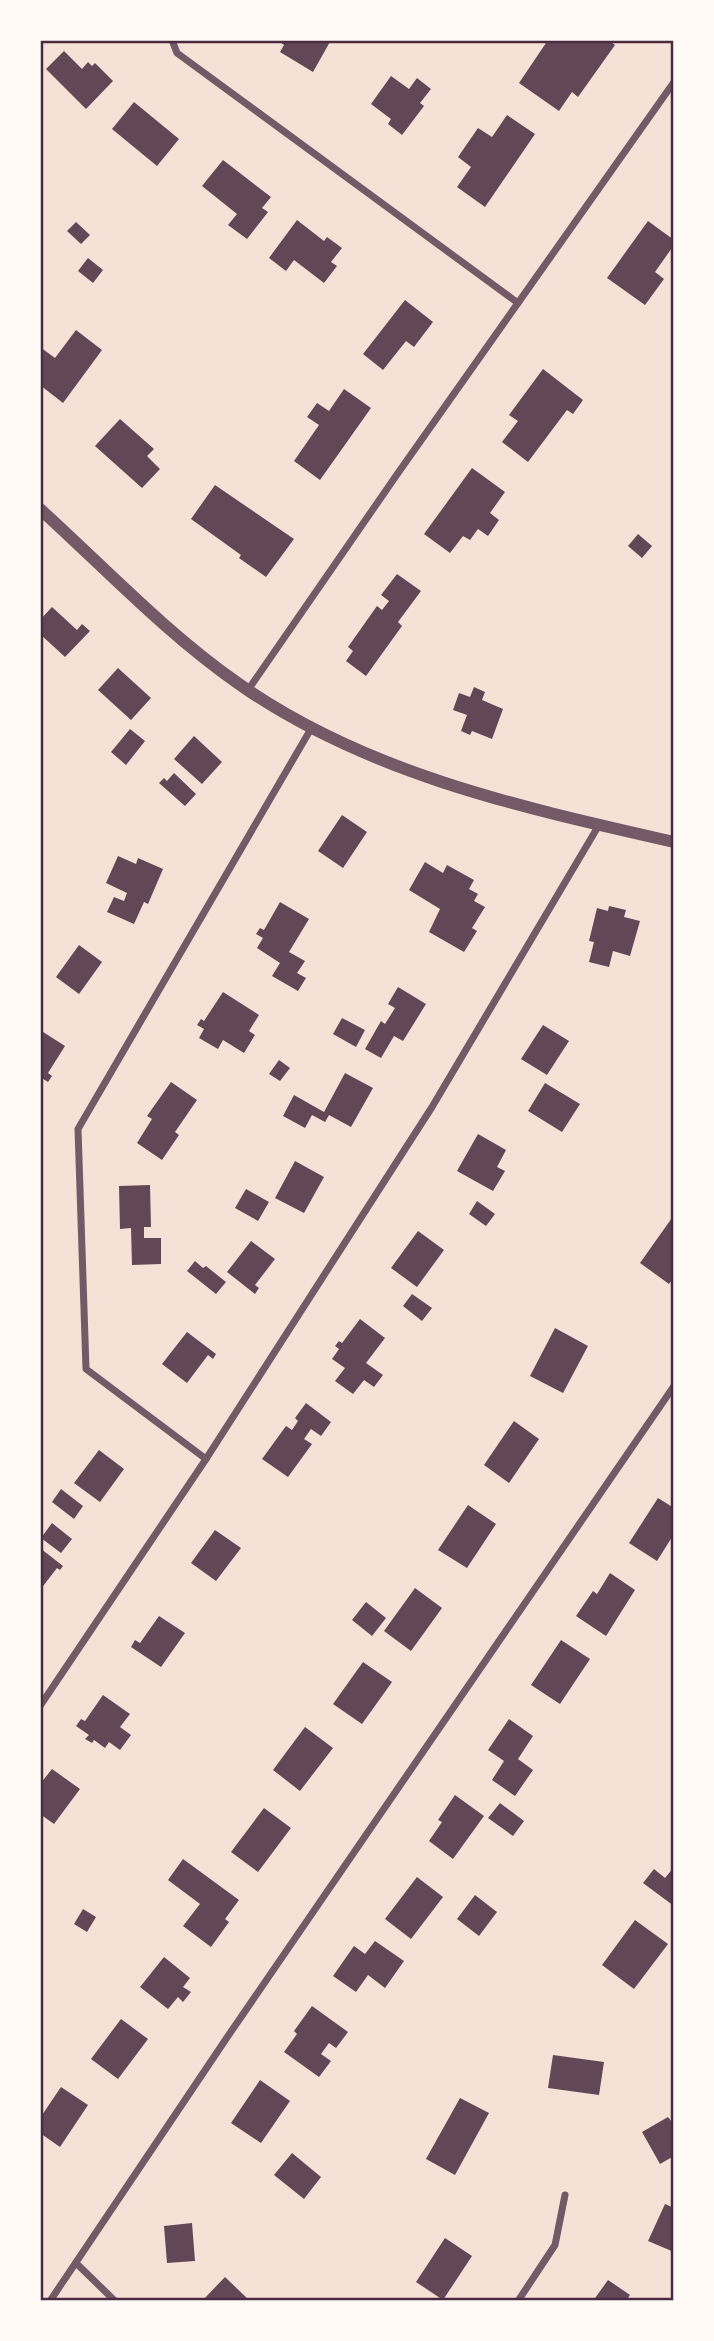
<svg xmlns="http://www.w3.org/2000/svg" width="714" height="2341" font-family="Raleway,sans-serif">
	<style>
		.building { fill: #644757 }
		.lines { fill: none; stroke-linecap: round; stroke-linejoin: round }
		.minor { stroke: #755966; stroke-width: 7 }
		.tertiary { stroke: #755966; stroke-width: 12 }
		.neatline { fill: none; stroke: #4a2c40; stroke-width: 2.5 }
	</style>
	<rect width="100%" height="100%" fill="#f7e1d7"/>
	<!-- building -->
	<g class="building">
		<path d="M277,40H331L313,72L280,52L284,45Z"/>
		<path d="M548,40H608L615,45L578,97L572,92L559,111L519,83Z"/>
		<path d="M64,51L82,69L88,62L92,66L95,63L113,81L86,109L46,69Z"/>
		<path d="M391,76L409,89L417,78L431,89L420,103L424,106L402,135L388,124L391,119L371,104Z"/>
		<path d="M134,102L179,139L157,166L112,129Z"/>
		<path d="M507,115L535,134L485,207L457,187L471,167L458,157L478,128L492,137Z"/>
		<path d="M223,160L271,197L262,208L268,212L247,239L228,225L237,214L202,186Z"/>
		<path d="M297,220L324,241L327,237L342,248L331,262L337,266L324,283L294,260L286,271L269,258Z"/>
		<path d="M648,221L674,240V245L655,272L664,279L645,305L607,278Z"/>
		<path d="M76,222L90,235L81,244L67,231Z"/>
		<path d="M88,258L103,270L93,283L78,271Z"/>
		<path d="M405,300L433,322L414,347L406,341L383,370L363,354Z"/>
		<path d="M76,330L102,350L63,403L40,385V347L55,358Z"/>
		<path d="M543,369L583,400L573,414L567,410L528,462L502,442L518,421L509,415Z"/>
		<path d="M344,389L371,408L320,480L294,461L319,425L307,417L317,403L329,411Z"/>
		<path d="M120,419L154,449L147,456L160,469L142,488L95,446Z"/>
		<path d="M472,468L505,492L490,513L499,520L488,536L478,529L470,540L463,536L450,553L424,534Z"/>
		<path d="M215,485L294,539L266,577L239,558L241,555L191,519Z"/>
		<path d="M638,534L652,546L642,558L628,546Z"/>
		<path d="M397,574L421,591L398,622L402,626L366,676L346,661L353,651L348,647L377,606L382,610L389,601L381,595Z"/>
		<path d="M52,607L77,630L82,624L90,631L65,657L40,634V620Z"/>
		<path d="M118,668L151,698L131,720L98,690Z"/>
		<path d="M474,687L485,692L482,700L503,709L492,739L472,731L470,735L461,731L467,715L453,710L459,693L470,697Z"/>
		<path d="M130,729L145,741L126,765L111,752Z"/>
		<path d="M194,736L222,762L202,784L174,759Z"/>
		<path d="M174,773L196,794L185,806L159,783L164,778L167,781Z"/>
		<path d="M342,815L367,832L343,868L318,851Z"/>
		<path d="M118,856L136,864L138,858L163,869L148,904L144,902L134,924L107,912L114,897L124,901L127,893L106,883Z"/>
		<path d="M425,862L443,873L447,865L474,880L469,889L478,894L474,901L485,907L472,928L477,931L464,952L429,932L440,909L409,890Z"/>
		<path d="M280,902L309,919L289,952L305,961L297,973L306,978L298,991L272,976L280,963L257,948L263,938L256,934L260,928L264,930Z"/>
		<path d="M609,906L626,910L624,917L640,921L630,956L613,951L609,967L589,962L594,942L589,941L597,908L608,911Z"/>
		<path d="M79,945L102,962L79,994L56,977Z"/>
		<path d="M398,987L426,1004L403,1041L394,1036L381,1058L365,1049L381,1021L385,1024L395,1008L388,1004Z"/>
		<path d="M223,992L259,1015L249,1031L255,1035L244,1053L223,1040L218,1049L199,1038L204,1029L197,1025L201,1019L204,1021Z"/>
		<path d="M342,1018L365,1030L356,1047L333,1034Z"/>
		<path d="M543,1025L569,1041L547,1075L521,1059Z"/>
		<path d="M40,1030L65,1046L48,1073L52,1076L48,1082L40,1077Z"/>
		<path d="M279,1060L290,1068L280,1081L269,1074Z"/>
		<path d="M345,1073L373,1088L351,1127L329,1115L325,1122L312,1115L305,1128L283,1116L294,1095L324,1112Z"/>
		<path d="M171,1082L197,1100L175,1132L179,1135L162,1160L137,1143L152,1119L147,1116Z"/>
		<path d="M545,1083L580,1104L562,1132L528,1111Z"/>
		<path d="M478,1134L506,1150L497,1167L505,1171L493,1191L457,1171Z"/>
		<path d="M295,1161L324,1177L304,1213L275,1198Z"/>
		<path d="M150,1185L151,1227H144V1238H161V1264L132,1265L131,1228L120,1229L119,1186Z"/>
		<path d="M246,1189L269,1202L258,1221L235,1208Z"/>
		<path d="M477,1201L495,1214L486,1226L469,1214Z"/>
		<path d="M674,1215V1277L669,1284L640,1263Z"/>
		<path d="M418,1231L444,1250L417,1287L391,1268Z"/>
		<path d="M251,1241L275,1259L255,1285L259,1288L255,1294L227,1272Z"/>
		<path d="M195,1261L203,1268L206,1266L226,1282L216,1294L187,1271Z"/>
		<path d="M412,1294L432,1308L422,1321L403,1306Z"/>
		<path d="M360,1319L385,1338L366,1363L383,1375L374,1387L364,1380L353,1394L335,1381L345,1368L332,1359L339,1349L335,1346L339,1341L342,1343Z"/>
		<path d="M555,1328L588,1346L563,1393L530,1376Z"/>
		<path d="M187,1332L216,1354L213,1359L208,1355L187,1383L162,1364Z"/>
		<path d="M306,1403L331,1422L321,1436L311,1429L304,1439L312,1444L288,1477L262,1459L286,1426L292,1430L298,1421L295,1418Z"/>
		<path d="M514,1421L539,1439L509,1483L484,1465Z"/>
		<path d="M99,1450L124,1469L100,1502L74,1483Z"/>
		<path d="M61,1489L83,1506L74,1519L52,1502Z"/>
		<path d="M658,1498L674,1508V1534L657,1561L629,1543Z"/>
		<path d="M468,1505L496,1524L467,1568L438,1550Z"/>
		<path d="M52,1523L72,1539L61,1553L41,1538Z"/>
		<path d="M215,1530L241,1548L216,1581L191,1563Z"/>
		<path d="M40,1548L63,1566L60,1570L57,1568L40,1590Z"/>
		<path d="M610,1573L635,1590L606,1636L576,1616L593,1591L597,1594Z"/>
		<path d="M415,1588L442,1608L411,1651L384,1631Z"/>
		<path d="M366,1602L386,1618L372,1636L352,1620Z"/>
		<path d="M159,1616L185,1633L161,1667L131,1647L135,1640L140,1643Z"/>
		<path d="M561,1640L590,1659L560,1704L531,1685Z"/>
		<path d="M363,1662L392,1682L362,1724L333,1704Z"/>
		<path d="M103,1695L130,1714L120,1727L131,1735L120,1750L109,1742L105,1748L94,1740L92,1743L85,1739L89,1735L76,1726L81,1719L85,1721Z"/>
		<path d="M509,1719L533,1736L518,1759L533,1770L515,1796L492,1780L504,1761L488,1750Z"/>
		<path d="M305,1727L333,1748L300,1791L273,1770Z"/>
		<path d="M52,1769L80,1789L54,1824L40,1814V1784Z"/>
		<path d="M455,1795L484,1816L453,1859L429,1841L442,1822L438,1820Z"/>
		<path d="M500,1803L524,1821L513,1836L488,1818Z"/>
		<path d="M264,1808L291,1828L258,1872L231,1852Z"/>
		<path d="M183,1859L239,1900L225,1919L229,1922L211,1947L183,1926L200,1904L168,1880Z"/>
		<path d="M674,1867V1906L643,1883L654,1869L665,1878Z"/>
		<path d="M417,1877L443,1897L411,1939L385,1919Z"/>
		<path d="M475,1895L497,1912L479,1936L457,1919Z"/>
		<path d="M83,1909L96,1917L87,1932L74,1924Z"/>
		<path d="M635,1920L668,1944L634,1989L602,1965Z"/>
		<path d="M375,1941L404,1961L385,1988L368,1975L356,1992L333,1976L354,1946L365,1954Z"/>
		<path d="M164,1957L190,1978L183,1987L191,1992L183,2002L178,1997L168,2009L140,1987Z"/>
		<path d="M312,2006L348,2032L336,2048L329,2043L321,2054L331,2061L319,2077L284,2052L297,2034L294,2031Z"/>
		<path d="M121,2019L148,2039L118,2079L91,2059Z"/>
		<path d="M553,2055L604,2062L599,2095L548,2088Z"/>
		<path d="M260,2080L290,2101L261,2143L231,2123Z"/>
		<path d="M61,2087L88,2105L60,2147L40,2133V2118Z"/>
		<path d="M460,2098L489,2113L455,2175L426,2159Z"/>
		<path d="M668,2117L672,2122L674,2121V2156L660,2164L642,2132Z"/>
		<path d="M292,2153L321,2177L304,2199L274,2175Z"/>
		<path d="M665,2204L674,2208V2252L648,2241Z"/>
		<path d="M192,2223L195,2261L167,2263L164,2226Z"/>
		<path d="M445,2238L472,2256L443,2300L416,2282Z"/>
		<path d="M225,2277L250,2301H202Z"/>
		<path d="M608,2280L630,2295L626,2301H593Z"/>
	</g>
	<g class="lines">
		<!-- minor -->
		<g class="minor">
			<path d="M172,40L177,53L518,303"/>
			<path d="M248,690L398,473L674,82"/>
			<path d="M206,1459L86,1369L78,1129L312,727"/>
			<path d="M40,1706L206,1459L432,1107L599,825"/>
			<path d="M76,2263L115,2301"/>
			<path d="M50,2301L228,2036L674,1386"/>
			<path d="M518,2301L555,2245L565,2195"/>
		</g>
		<!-- tertiary -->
		<path class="tertiary" d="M40,509C105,568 167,634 239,684C367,774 524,808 674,842"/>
	</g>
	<!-- border -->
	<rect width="714" height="2341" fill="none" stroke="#fffaf5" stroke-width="84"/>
	<rect x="42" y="42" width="630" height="2257" class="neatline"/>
</svg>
